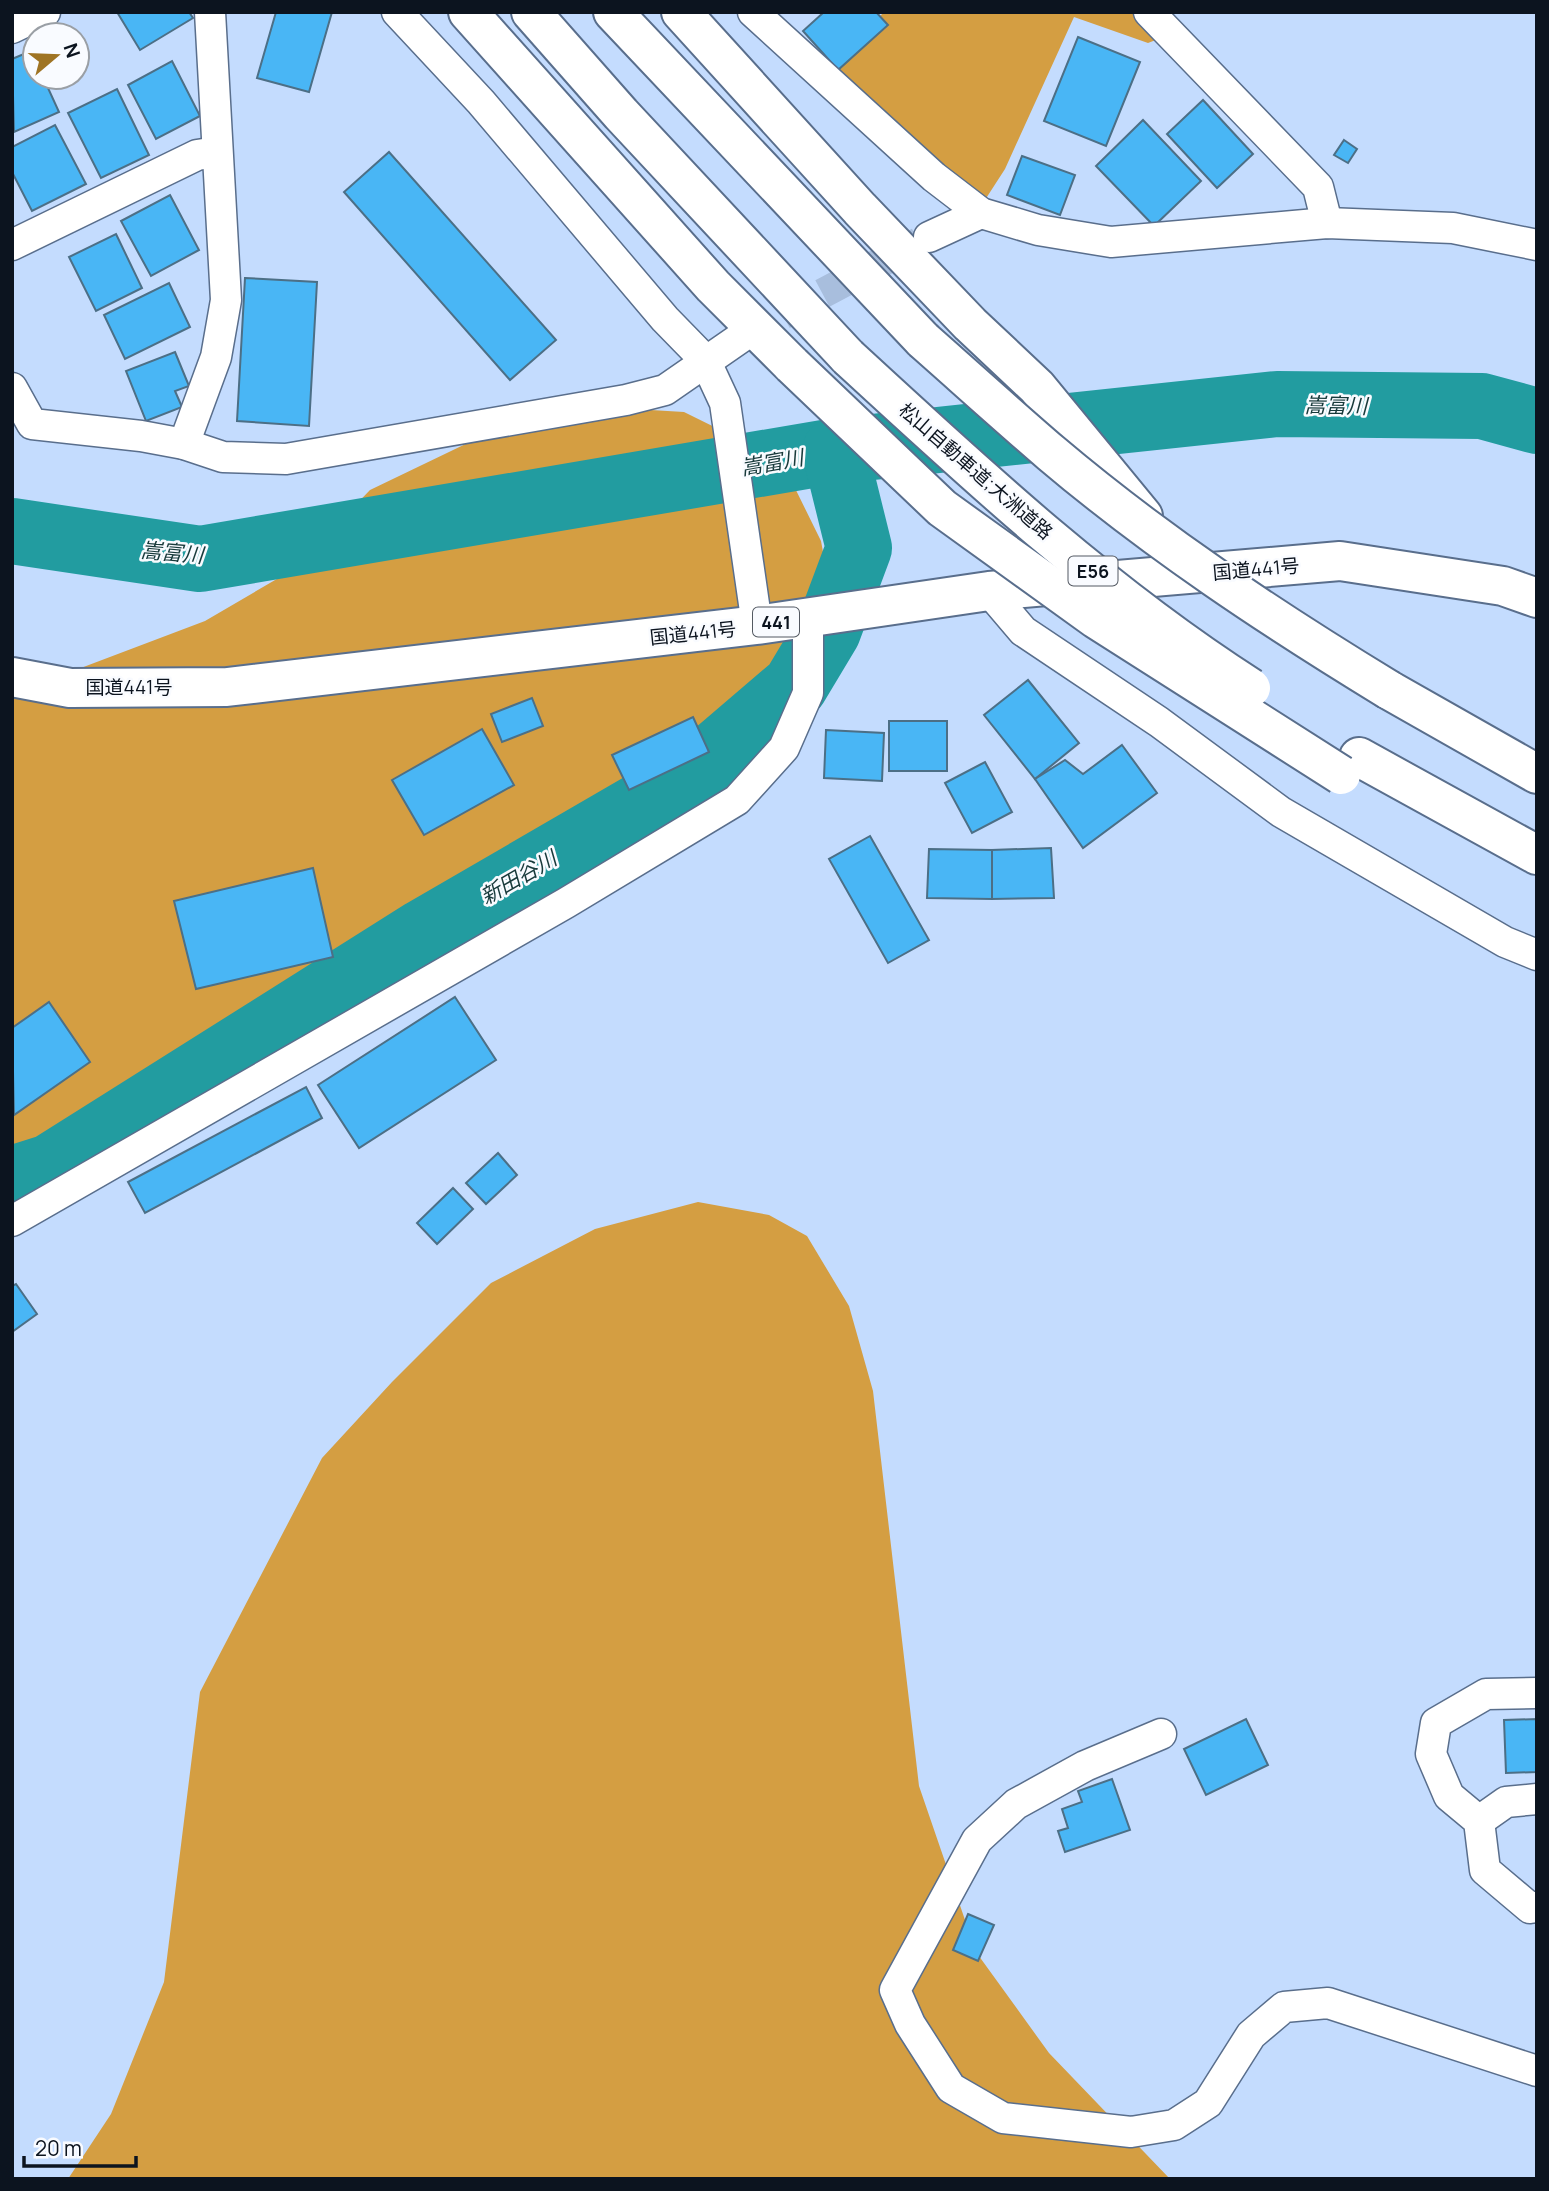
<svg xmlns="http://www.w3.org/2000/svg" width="1549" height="2191" font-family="Manrope,'Noto Sans JP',sans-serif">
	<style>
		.green { fill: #d49e42 }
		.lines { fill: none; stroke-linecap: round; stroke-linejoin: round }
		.river { stroke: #229ca0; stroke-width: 66 }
		.building { fill: #49b6f5; stroke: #4c6f86; stroke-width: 2 }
		.minor-tunnel { stroke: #a8bedd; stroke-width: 30; stroke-dasharray: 30 15; stroke-linecap: butt }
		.minor-casing { stroke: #596e8c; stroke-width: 33 }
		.trunk-casing { stroke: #596e8c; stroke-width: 42 }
		.motorway-casing { stroke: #596e8c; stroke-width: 42 }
		.minor { stroke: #fff; stroke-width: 30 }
		.trunk { stroke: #fff; stroke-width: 38 }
		.motorway { stroke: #fff; stroke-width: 38 }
		.motorway-bridge-casing { stroke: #596e8c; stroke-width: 42; stroke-linecap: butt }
		.motorway-bridge { stroke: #fff; stroke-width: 38 }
		.labels { text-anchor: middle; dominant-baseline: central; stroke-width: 5; stroke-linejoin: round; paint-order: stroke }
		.shield { fill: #f9fbff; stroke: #535962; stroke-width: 2 }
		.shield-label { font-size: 18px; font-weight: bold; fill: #0c141f }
		.street-label { font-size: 19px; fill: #0c141f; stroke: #f9fbff }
		.water-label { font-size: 21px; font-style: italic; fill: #183a3b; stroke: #f9fbff }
	</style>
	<rect width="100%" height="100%" fill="#c4dcfe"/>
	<!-- green -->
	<g class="green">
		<path d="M884,12H1149L1171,34L1148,43L1074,17L1005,169L983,203L831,67Z"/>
		<path d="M584,406L684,412L765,452L790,478L821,541L833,606L825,687L788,756L228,1092L12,1195V685L65,674L205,621L294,569L370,490L476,439Z"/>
		<path d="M698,1202L769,1215L807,1236L849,1306L873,1391L919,1786L976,1952L1049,2053L1170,2179H68L111,2114L164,1982L200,1692L322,1458L392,1382L491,1283L595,1229Z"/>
	</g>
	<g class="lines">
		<!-- river -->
		<g class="river">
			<path d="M12,531L200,559L835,451L1277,404L1482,406L1537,421"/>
			<path d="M12,1179L50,1167L423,932L685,780L795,686L828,631L859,548L835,451"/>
		</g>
	</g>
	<!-- building -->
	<g class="building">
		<path d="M117,12H189L193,18L140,50Z"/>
		<path d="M276,12H332L309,92L257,78Z"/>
		<path d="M824,12H876L888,25L838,70L803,31Z"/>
		<path d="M1078,37L1140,62L1106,146L1044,121Z"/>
		<path d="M31,51L35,59V77H43L59,112L14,132L12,59Z"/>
		<path d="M172,61L200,116L156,139L128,85Z"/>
		<path d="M117,89L149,155L101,178L68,113Z"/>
		<path d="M1203,100L1253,154L1217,188L1167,134Z"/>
		<path d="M1143,120L1201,181L1154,226L1096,166Z"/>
		<path d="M55,125L86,184L32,211L12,172V147Z"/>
		<path d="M1344,140L1357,149L1348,163L1334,155Z"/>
		<path d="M389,152L556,340L510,380L344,192Z"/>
		<path d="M1022,156L1075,175L1060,215L1007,195Z"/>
		<path d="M170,195L199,250L151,276L121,221Z"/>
		<path d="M116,234L142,288L96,311L69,257Z"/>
		<path d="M245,278L317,282L309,426L237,421Z"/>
		<path d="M169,283L190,327L125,359L104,315Z"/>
		<path d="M175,352L189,386L175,391L182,407L146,421L126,371Z"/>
		<path d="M1028,680L1079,743L1035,779L984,715Z"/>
		<path d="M532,698L543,726L502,742L491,714Z"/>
		<path d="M693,717L709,752L629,790L612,755Z"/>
		<rect x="889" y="721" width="58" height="50"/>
		<path d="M482,729L514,785L424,835L392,780Z"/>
		<path d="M826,730L884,733L882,781L824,778Z"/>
		<path d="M1122,745L1157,793L1083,848L1035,779L1065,760L1083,774Z"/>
		<path d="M985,762L1012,812L972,833L945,783Z"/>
		<path d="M870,836L929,940L888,963L829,859Z"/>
		<path d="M1051,848L1054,898L992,899V850Z"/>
		<path d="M929,849L992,850V899L927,898Z"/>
		<path d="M313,868L333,957L196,989L174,901Z"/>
		<path d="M455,997L496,1060L359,1148L318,1085Z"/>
		<path d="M49,1002L90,1062L14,1115L12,1028Z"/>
		<path d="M306,1087L322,1118L145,1213L128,1182Z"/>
		<path d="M498,1153L517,1175L486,1204L466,1183Z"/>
		<path d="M453,1188L473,1209L437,1244L417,1223Z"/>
		<path d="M16,1284L37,1314L12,1332V1286Z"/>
		<path d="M1246,1719L1268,1765L1206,1795L1184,1749Z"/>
		<path d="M1537,1719V1772L1506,1773L1504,1720Z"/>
		<path d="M1112,1779L1130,1830L1065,1852L1058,1831L1068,1828L1062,1809L1082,1802L1078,1791Z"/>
		<path d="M968,1914L994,1925L978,1961L953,1950Z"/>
	</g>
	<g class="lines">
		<!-- minor-tunnel -->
		<path class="minor-tunnel" d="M743,336L919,242"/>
		<defs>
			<g id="minor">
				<path d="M397,12L481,102L665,319L705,360L725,403L757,625"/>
				<path d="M753,12L934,177L981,213L1038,230L1111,242L1327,223L1453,228L1537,245"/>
				<path d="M1149,12L1318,187L1327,223"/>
				<path d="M12,28L45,12"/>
				<path d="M929,237L981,213"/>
				<path d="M12,245L197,155L217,152"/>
				<path d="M12,388L32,424L141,436L184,444L223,457L286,459L626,400L665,390L743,336"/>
				<path d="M184,444L216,357L226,300L210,12"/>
				<path d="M989,591L1023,631L1159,722L1281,812L1505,942L1537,955"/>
				<path d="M12,1221L566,903L737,800L784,748L808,693V617"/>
				<path d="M1537,1693L1486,1694L1436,1723L1431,1754L1449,1796L1479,1821L1485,1870L1530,1908L1537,1907"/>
				<path d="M1161,1734L1085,1766L1016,1804L977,1840L895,1990L910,2024L951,2088L1003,2118L1131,2132L1174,2125L1208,2103L1251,2035L1284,2007L1328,2003L1537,2071"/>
				<path d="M1479,1821L1506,1802L1537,1799"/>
			</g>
			<path id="trunk" d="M12,677L70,688L227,687L757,625L989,591L1340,561L1503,586L1537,598"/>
			<g id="motorway">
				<path d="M468,12L713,286L792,365"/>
				<path d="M531,12L621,114L848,357"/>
				<path d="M613,12L923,340"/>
				<path d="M681,12L860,209L970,324L1037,387L1143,516"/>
				<path d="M1389,690L1537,774"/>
				<path d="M1359,757L1537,855"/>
			</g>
		</defs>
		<!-- minor casing -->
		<use href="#minor" class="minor-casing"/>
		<!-- trunk casing -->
		<use href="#trunk" class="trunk-casing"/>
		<!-- motorway casing -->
		<use href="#motorway" class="motorway-casing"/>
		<!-- minor -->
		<use href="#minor" class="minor"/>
		<!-- trunk -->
		<use href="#trunk" class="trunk"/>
		<!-- motorway -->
		<use href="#motorway" class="motorway"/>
		<defs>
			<g id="motorway-bridge">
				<path d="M923,340C966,378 1008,416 1051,453C1156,542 1271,618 1389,690"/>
				<path d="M848,357C975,474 1104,594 1251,688"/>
				<path d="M792,365L942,508L1096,619L1341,775"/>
			</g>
		</defs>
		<!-- motorway-bridge casing -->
		<use href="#motorway-bridge" class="motorway-bridge-casing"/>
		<!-- motorway-bridge -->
		<use href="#motorway-bridge" class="motorway-bridge"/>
	</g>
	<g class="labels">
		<!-- shield labels -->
		<g class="shield">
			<rect x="1068.5" y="556.5" width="49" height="29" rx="5"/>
			<rect x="753" y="607.5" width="46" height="29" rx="5"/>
		</g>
		<g class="shield-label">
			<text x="1093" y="571">E56</text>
			<text x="776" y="622">441</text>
		</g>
		<!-- street labels -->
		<g class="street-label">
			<text transform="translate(976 471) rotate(41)">松山自動車道;大洲道路</text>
			<text transform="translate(1256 569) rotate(-5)">国道441号</text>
			<text transform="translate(693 633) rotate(-6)">国道441号</text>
			<text x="129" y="687">国道441号</text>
		</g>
		<!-- water labels -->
		<g class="water-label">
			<text transform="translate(1336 405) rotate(1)">嵩富川</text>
			<text transform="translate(772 462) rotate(-10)">嵩富川</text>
			<text transform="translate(172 552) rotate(5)">嵩富川</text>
			<text transform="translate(518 877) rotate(-30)">新田谷川</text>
		</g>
	</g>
	<!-- border -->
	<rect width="1549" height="2191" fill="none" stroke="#0c141f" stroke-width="28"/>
	<!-- north arrow -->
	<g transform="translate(56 56) rotate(71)"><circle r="33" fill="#f9fbff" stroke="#9a9fa5" stroke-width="2"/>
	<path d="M0-5L12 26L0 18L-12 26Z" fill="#9f7424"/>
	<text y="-10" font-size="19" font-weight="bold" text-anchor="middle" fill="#0c141f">N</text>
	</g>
	<!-- scale -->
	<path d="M24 2156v10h112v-10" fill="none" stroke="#0c141f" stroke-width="3.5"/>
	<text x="35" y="2156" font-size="21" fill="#0c141f" stroke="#f9fbff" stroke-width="5" paint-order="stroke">20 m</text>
</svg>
